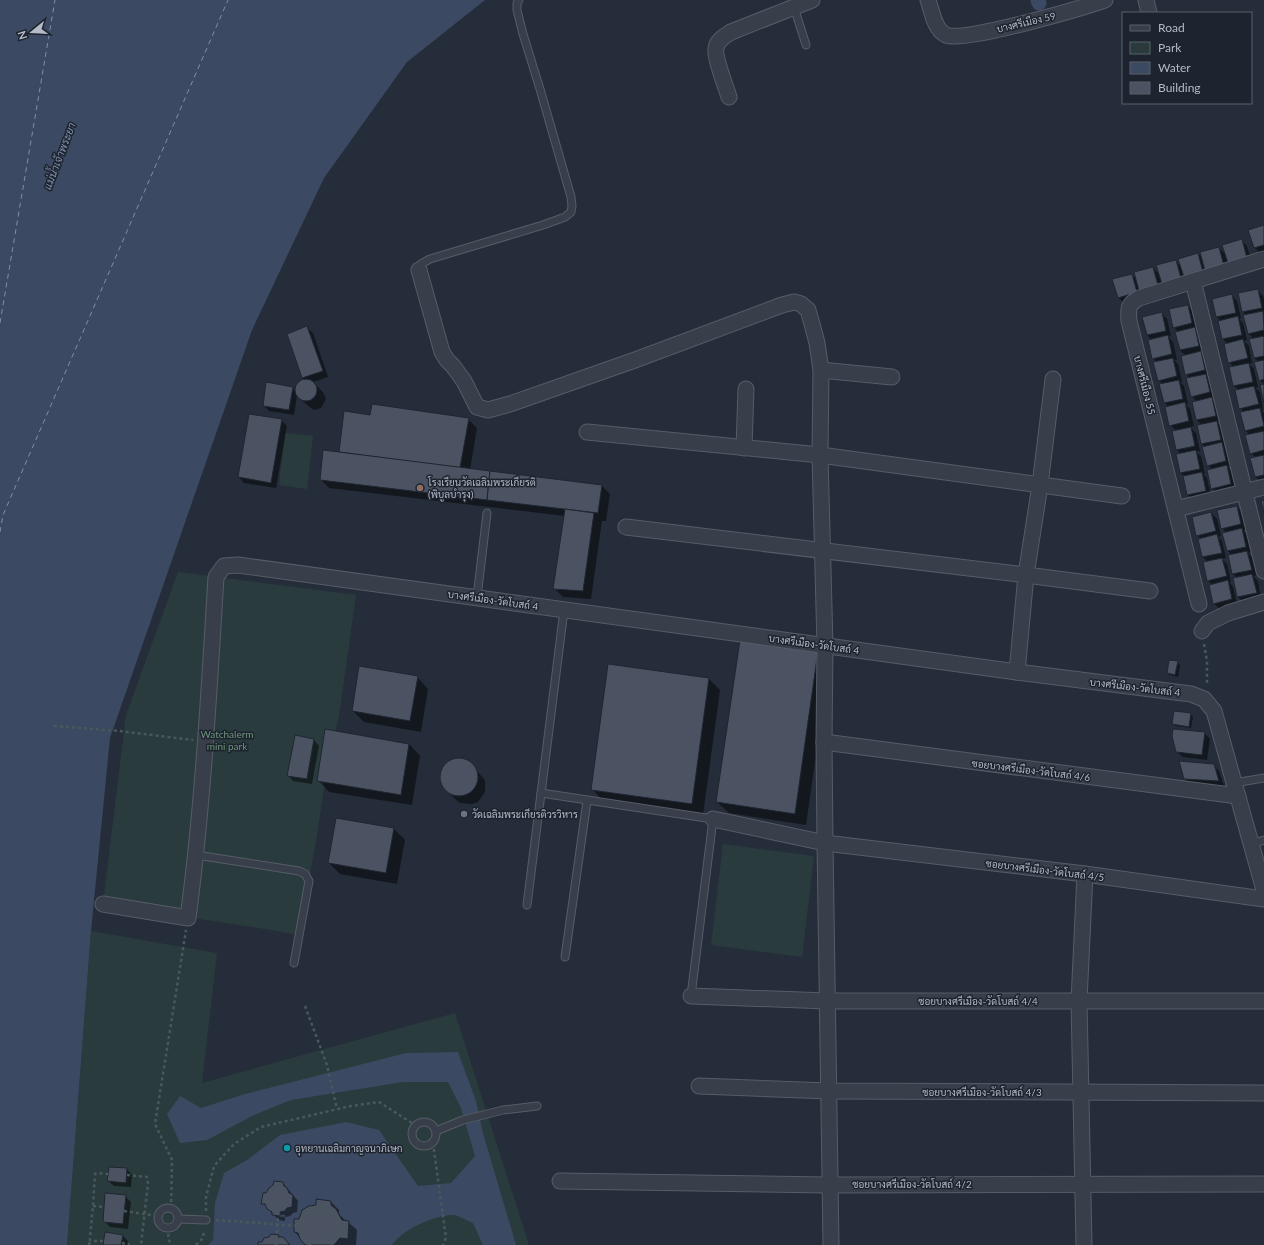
<svg xmlns="http://www.w3.org/2000/svg" width="1264" height="1245" font-family="Lato,Sarabun,sans-serif">
	<style>
		.green { fill: #2a3b3d }
		.water { fill: #3c4962 }
		.shadow { fill: #0007 }
		.lines { fill: none; stroke-linecap: round; stroke-linejoin: round }
		.canal { stroke: #3c4962; stroke-width: 15 }
		.ferry { stroke: #7e8eab; stroke-width: 1; stroke-dasharray: 5 4; stroke-linecap: butt }
		.building { fill: #4b5362; stroke: #1f2631 }
		.service-casing { stroke: #565d68; stroke-width: 9 }
		.minor-casing { stroke: #565d68; stroke-width: 17 }
		.path { stroke: #48585c; stroke-width: 2.5; stroke-dasharray: 3 3; stroke-linecap: butt }
		.service { stroke: #383f4a; stroke-width: 7 }
		.minor { stroke: #383f4a; stroke-width: 15 }
		.education-dot { fill: #8d6e63; stroke: #1d242f; stroke-width: 1.5 }
		.worship-dot { fill: #6b7280; stroke: #1d242f; stroke-width: 1.5 }
		.culture-dot { fill: #0f9aa8; stroke: #1d242f; stroke-width: 1.5 }
		.labels { text-anchor: middle; dominant-baseline: central; stroke-width: 3; stroke-linejoin: round; paint-order: stroke }
		.street-label { font-size: 10px; fill: #b4bac6; stroke: #1d242f }
		.poi-label { font-size: 10px; fill: #b4bac6; stroke: #1d242f; text-anchor: start }
		.park-label { font-size: 10px; fill: #6d9578; stroke: #1d242f }
		.water-label { font-size: 11px; font-style: italic; fill: #7e8eab; stroke: #1d242f }
	</style>
	<rect width="100%" height="100%" fill="#252d3a"/>
	<!-- green -->
	<g class="green">
		<path d="M285,433L313,436L307,489L279,485Z"/>
		<path d="M178,572L356,595L339,716L328,762L316,841L299,935C234,923 168,915 103,904L126,715Z"/>
		<path d="M723,844L814,856L802,957L711,945Z"/>
		<path d="M91,931L217,953L202,1083L455,1013L529,1245H67Z"/>
	</g>
	<!-- water -->
	<g class="water">
		<path d="M0,0H485L407,62L324,178L252,330L110,738L91,931L67,1245H0Z"/>
		<path d="M458,1052L476,1101L483,1133L516,1245H483L473,1223C467,1221 459,1215 452,1215C433,1216 403,1229 392,1245H208L213,1240L215,1203L224,1173L247,1160L280,1135L346,1122L379,1130L418,1186L451,1183L475,1156L461,1108L448,1082H403L291,1100L254,1115L207,1140L180,1143L167,1114L180,1096L201,1108L245,1094L406,1053Z"/>
	</g>
	<!-- shadow -->
	<g class="shadow">
		<path d="M1264,226V252L1260,253L1255,248Z"/>
		<path d="M1241,240L1247,246L1252,263L1234,268L1226,261L1229,271L1190,282L1184,276L1186,284L1168,289L1161,281L1163,291L1124,303L1118,297L1132,275L1137,280L1153,268L1160,275L1175,261L1182,267L1198,254L1203,259L1219,248L1227,256Z"/>
		<path d="M1257,290L1263,296L1264,300V384L1260,380L1259,362L1254,358V339L1248,333L1247,315L1243,312Z"/>
		<path d="M1231,295L1237,301L1241,318L1239,319L1243,323L1247,340L1244,341L1249,346L1252,363L1249,364L1254,369L1258,387L1255,388L1260,392L1263,410H1261L1264,413V481L1261,482L1255,476L1256,458L1251,453L1250,435L1245,430L1244,412L1240,408L1239,390L1234,386V367L1229,362L1228,344L1223,339L1219,321H1221L1217,317L1213,299Z"/>
		<path d="M1188,306L1193,311L1197,329H1195L1200,334L1204,351L1200,352L1206,358L1210,375L1207,376L1211,380L1215,398H1212L1217,404L1221,421L1217,422L1222,428L1226,445H1224L1227,449L1231,466L1228,467L1232,472L1236,489L1218,494L1212,488V470L1208,465L1206,447L1202,444V425L1197,420L1193,402H1197L1192,396L1190,378L1186,374V356L1180,350L1178,332L1174,327Z"/>
		<path d="M1161,313L1167,319L1171,336L1168,337L1173,342L1177,360H1174L1178,364L1182,382H1180L1184,386L1188,404H1185L1190,409L1194,426L1190,427L1196,433L1200,451L1196,452L1201,456L1205,474H1203L1207,478L1211,496L1193,500L1188,495L1185,477L1181,473V454L1177,450V431L1170,425L1169,407L1164,402L1163,384L1158,380L1157,362L1153,358L1152,340L1147,335Z"/>
		<path d="M307,328L313,333L328,377L313,382L323,392L326,399L321,408L314,410L307,405L297,395L294,415L269,411L264,405L292,388L297,393L296,389L299,381L305,380L303,378L288,334Z"/>
		<path d="M345,413L371,416L468,419L477,428L470,470L602,486L610,494L606,521H602L591,599L563,597L554,588L565,516L329,488L321,480L339,453Z"/>
		<path d="M281,420L287,426L276,488L244,483L239,477Z"/>
		<path d="M1237,507L1242,512L1246,530H1243L1247,535L1251,552L1248,553L1253,558L1257,575L1253,576L1258,581L1261,598L1243,602L1238,597V578L1233,574L1232,555L1228,551L1224,533H1227L1222,528Z"/>
		<path d="M1211,513L1217,519L1221,536L1218,537L1222,541L1226,558L1222,559L1227,564L1231,582H1229L1233,587L1237,604L1219,609L1214,603L1212,585L1208,580V562L1203,557L1201,539L1197,535Z"/>
		<path d="M818,652L829,664L806,825L729,813L717,802Z"/>
		<path d="M1177,662L1180,665L1178,677L1170,675L1168,673Z"/>
		<path d="M417,677L428,689L421,732L364,722L353,711Z"/>
		<path d="M709,679L720,690L703,815L603,801L592,789Z"/>
		<path d="M1190,714L1193,717L1191,728L1176,726L1174,724Z"/>
		<path d="M1204,733L1210,739L1207,760L1183,757L1177,752Z"/>
		<path d="M296,737L314,740L319,746L312,784L293,781L288,775Z"/>
		<path d="M409,744L420,756L412,805L329,792L318,780Z"/>
		<path d="M458,758L469,762L485,780V792L478,802L472,804L460,803L455,799L442,785L440,780L443,767L452,760Z"/>
		<path d="M1213,765L1219,771L1224,786L1190,784L1184,778Z"/>
		<path d="M394,829L405,840L397,884L340,874L329,863Z"/>
		<path d="M127,1169L132,1175L131,1187L114,1186L108,1181Z"/>
		<path d="M283,1183L298,1201L297,1212L293,1213L290,1216L285,1217V1221L278,1220L275,1216L285,1217V1215L273,1214L263,1203L267,1194Z"/>
		<path d="M125,1196L131,1202L128,1229L110,1227L104,1221Z"/>
		<path d="M331,1202L339,1210V1214L346,1221L348,1222L357,1230L356,1245H306L295,1232L299,1220Z"/>
		<path d="M122,1235L128,1241L127,1245H104Z"/>
	</g>
	<g class="lines">
		<!-- canal -->
		<path class="canal" d="M1038,0L1039,3"/>
		<!-- ferry -->
		<g class="ferry">
			<path d="M0,323L55,0"/>
			<path d="M0,532L3,515L228,0"/>
		</g>
	</g>
	<!-- building -->
	<g class="building">
		<path d="M1264,225V245L1254,248L1248,230Z"/>
		<path d="M1242,239L1247,258L1228,263L1222,245Z"/>
		<path d="M1219,247L1224,266L1205,271L1200,252Z"/>
		<path d="M1198,253L1203,272L1184,277L1178,259Z"/>
		<path d="M1176,260L1181,278L1162,284L1156,265Z"/>
		<path d="M1153,267L1158,285L1139,291L1134,272Z"/>
		<path d="M1132,274L1137,292L1118,298L1112,279Z"/>
		<path d="M1258,289L1262,308L1242,312L1238,293Z"/>
		<path d="M1232,294L1236,313L1216,317L1212,299Z"/>
		<path d="M1188,305L1192,323L1173,328L1169,309Z"/>
		<path d="M1263,311L1264,330L1248,334L1243,315Z"/>
		<path d="M1162,312L1166,331L1147,335L1142,317Z"/>
		<path d="M1238,316L1242,335L1222,339L1218,321Z"/>
		<path d="M307,326L323,371L302,378L287,334Z"/>
		<path d="M1195,327L1199,346L1180,350L1175,332Z"/>
		<path d="M1168,335L1172,354L1152,359L1148,340Z"/>
		<path d="M1264,336V356L1254,358L1249,339Z"/>
		<path d="M1243,339L1248,358L1228,363L1224,344Z"/>
		<path d="M1201,351L1205,370L1185,375L1181,356Z"/>
		<path d="M1173,358L1177,376L1158,381L1153,362Z"/>
		<path d="M1264,360V379L1259,381L1254,362Z"/>
		<path d="M1249,363L1253,382L1233,386L1229,367Z"/>
		<path d="M1206,374L1210,392L1191,397L1186,378Z"/>
		<circle cx="306" cy="390" r="11"/>
		<path d="M1179,380L1183,399L1164,403L1159,384Z"/>
		<path d="M266,382L293,387L289,410L263,406Z"/>
		<path d="M1264,384V403L1260,385Z"/>
		<path d="M1254,386L1259,404L1239,409L1235,390Z"/>
		<path d="M1212,397L1216,416L1196,420L1192,402Z"/>
		<path d="M1185,402L1189,421L1169,426L1165,407Z"/>
		<path d="M372,404L469,418L460,468L339,452L344,411L370,415Z"/>
		<path d="M1260,408L1264,426L1245,431L1240,412Z"/>
		<path d="M249,414L282,419L271,483L238,477Z"/>
		<path d="M1217,421L1221,440L1201,444L1197,425Z"/>
		<path d="M1191,427L1195,446L1176,450L1172,431Z"/>
		<path d="M1264,431V450L1250,454L1245,435Z"/>
		<path d="M1222,442L1226,461L1207,466L1202,447Z"/>
		<path d="M323,450L490,471L487,500L320,480Z"/>
		<path d="M1196,450L1200,469L1180,473L1176,454Z"/>
		<path d="M1264,455V475L1255,477L1250,458Z"/>
		<path d="M1227,465L1231,484L1211,489L1207,470Z"/>
		<path d="M490,471L602,485L598,513L487,500Z"/>
		<path d="M1202,472L1206,491L1187,495L1183,476Z"/>
		<path d="M1264,500V513L1261,501Z"/>
		<path d="M1237,506L1241,524L1221,529L1217,510Z"/>
		<path d="M565,509L594,513L583,591L553,589Z"/>
		<path d="M1211,512L1216,531L1196,536L1192,517Z"/>
		<path d="M1242,528L1246,547L1227,551L1222,533Z"/>
		<path d="M1217,534L1222,553L1202,557L1198,539Z"/>
		<path d="M1247,551L1252,570L1232,574L1228,555Z"/>
		<path d="M1222,558L1227,576L1207,581L1203,562Z"/>
		<path d="M1252,574L1257,593L1237,597L1233,578Z"/>
		<path d="M1228,580L1232,599L1213,604L1209,585Z"/>
		<path d="M740,640L818,651L795,814L716,802Z"/>
		<path d="M1169,660L1178,661L1175,675L1167,673Z"/>
		<path d="M608,664L709,678L692,804L591,790Z"/>
		<path d="M359,666L418,676L410,721L352,711Z"/>
		<path d="M1174,711L1191,713L1189,727L1172,724Z"/>
		<path d="M325,729L409,744L401,795L317,781Z"/>
		<path d="M1173,729L1205,732L1202,755L1176,752L1172,736Z"/>
		<path d="M295,735L314,739L307,779L287,776Z"/>
		<circle cx="459" cy="777" r="19"/>
		<path d="M1179,761L1214,764L1219,781L1184,779Z"/>
		<path d="M336,818L394,828L386,873L328,863Z"/>
		<path d="M109,1167L127,1168L126,1183L107,1181Z"/>
		<path d="M274,1181L283,1182L284,1186L287,1188L289,1193L293,1195L292,1207L287,1208L285,1211L280,1212V1216L272,1215V1212L267,1209L265,1204H261L263,1193H266L269,1188L273,1185Z"/>
		<path d="M105,1193L126,1195L123,1224L103,1222Z"/>
		<path d="M316,1199L331,1201V1205L336,1209L342,1220L349,1221L348,1239L340,1238L334,1245H305L300,1239L298,1233L294,1232V1219H299L302,1210L309,1206L316,1205Z"/>
		<path d="M105,1232L123,1235L121,1245H103Z"/>
		<path d="M271,1234L279,1235L278,1237H283L290,1245H258V1242H262L264,1238L269,1237Z"/>
	</g>
	<g class="lines">
		<defs>
			<g id="service">
				<path d="M794,7L806,45"/>
				<path d="M419,270L421,264L430,259L543,225L565,217L571,212L572,206L571,197L540,89L523,34L517,10V3L519,0"/>
				<path d="M477,597L487,513"/>
				<path d="M1234,783L1264,778"/>
				<path d="M541,793L713,819L691,996"/>
				<path d="M1251,844L1264,840"/>
				<path d="M196,855L299,871L305,874L309,881L294,963"/>
				<path d="M527,905L564,610"/>
				<path d="M565,957L587,801"/>
				<circle cx="424" cy="1134" r="12"/>
				<path d="M436,1131L463,1120L503,1110L537,1106"/>
				<circle cx="168" cy="1218" r="10"/>
				<path d="M178,1219L206,1220"/>
			</g>
			<g id="minor">
				<path d="M928,0C932,11 934,29 946,35C963,43 1082,8 1105,0"/>
				<path d="M1146,0L1149,13"/>
				<path d="M729,97C726,87 714,57 716,48C717,40 725,36 731,32L812,0"/>
				<path d="M419,270L442,352L447,360L453,366L464,381L477,407L488,410L510,404L635,360L782,305L794,302L801,304L808,310L812,324L817,343L821,370L820,455L825,646L824,742L825,843L831,1245"/>
				<path d="M1193,281L1264,571"/>
				<path d="M821,370L892,377"/>
				<path d="M587,432L820,455L1122,496"/>
				<path d="M744,448L746,389"/>
				<path d="M1176,509L1264,487"/>
				<path d="M626,527L1026,575L1150,591"/>
				<path d="M1199,604L1129,321C1128,308 1128,304 1139,298L1264,259"/>
				<path d="M1202,631L1208,623L1228,613L1264,602"/>
				<path d="M1017,672L1026,575L1040,485L1053,379"/>
				<path d="M824,742L1238,796"/>
				<path d="M713,819L825,843L1085,874L1264,899"/>
				<path d="M103,904L188,918C203,805 209,691 216,577L224,566L238,565L1017,672L1191,694L1204,699L1214,711L1264,890"/>
				<path d="M691,996L827,1001H1264"/>
				<path d="M699,1086L829,1091L1264,1093"/>
				<path d="M560,1181L829,1185L1264,1184"/>
				<path d="M1084,1245L1079,1001L1085,874"/>
			</g>
		</defs>
		<!-- service casing -->
		<use href="#service" class="service-casing"/>
		<!-- minor casing -->
		<use href="#minor" class="minor-casing"/>
		<!-- path -->
		<g class="path">
			<path d="M1204,644L1207,661V685"/>
			<path d="M54,726L119,731L193,740"/>
			<path d="M305,1006L327,1065L337,1109"/>
			<path d="M433,1143L446,1238L443,1245"/>
			<path d="M127,1175L147,1177L148,1183L141,1245"/>
			<path d="M93,1206L104,1207"/>
			<path d="M171,1208L172,1160L155,1124L186,930"/>
			<path d="M124,1211L158,1216"/>
			<path d="M206,1211V1197L214,1166L234,1144L261,1127L351,1106L379,1102L415,1125"/>
			<path d="M216,1220L299,1226"/>
			<path d="M169,1228L168,1239L172,1245"/>
			<path d="M103,1241H93L90,1240V1237L93,1206L95,1174L98,1173L108,1174"/>
			<path d="M122,1243L130,1245"/>
			<path d="M89,1245L90,1240"/>
			<path d="M196,1245L203,1238L204,1230"/>
			<path d="M276,1245L279,1201"/>
			<path d="M311,1245C304,1242 300,1235 300,1228C299,1223 301,1217 305,1214C327,1192 356,1229 329,1245"/>
		</g>
		<!-- service -->
		<use href="#service" class="service"/>
		<!-- minor -->
		<use href="#minor" class="minor"/>
	</g>
	<!-- markers -->
	<circle class="education-dot" cx="420" cy="488" r="4"/>
	<circle class="worship-dot" cx="464" cy="814" r="4"/>
	<circle class="culture-dot" cx="287" cy="1148" r="4"/>
	<g class="labels">
		<!-- street labels -->
		<g class="street-label">
			<text transform="translate(1026 22) rotate(-13)">บางศรีเมือง 59</text>
			<text transform="translate(1145 385) rotate(76)">บางศรีเมือง 55</text>
			<text transform="translate(493 600) rotate(8)">บางศรีเมือง-วัดโบสถ์ 4</text>
			<text transform="translate(814 644) rotate(8)">บางศรีเมือง-วัดโบสถ์ 4</text>
			<text transform="translate(1135 687) rotate(7)">บางศรีเมือง-วัดโบสถ์ 4</text>
			<text transform="translate(1031 770) rotate(7)">ซอยบางศรีเมือง-วัดโบสถ์ 4/6</text>
			<text transform="translate(1045 870) rotate(7)">ซอยบางศรีเมือง-วัดโบสถ์ 4/5</text>
			<text x="978" y="1001">ซอยบางศรีเมือง-วัดโบสถ์ 4/4</text>
			<text x="982" y="1092">ซอยบางศรีเมือง-วัดโบสถ์ 4/3</text>
			<text x="912" y="1184">ซอยบางศรีเมือง-วัดโบสถ์ 4/2</text>
		</g>
		<!-- poi labels -->
		<g class="poi-label">
			<text x="428" y="482">โรงเรียนวัดเฉลิมพระเกียรติ<tspan x="428" dy="12">(พิบูลบำรุง)</tspan></text>
			<text x="472" y="814">วัดเฉลิมพระเกียรติวรวิหาร</text>
			<text x="295" y="1148">อุทยานเฉลิมกาญจนาภิเษก</text>
		</g>
		<!-- park labels -->
		<g class="park-label">
			<text x="227" y="734">Watchalerm<tspan x="227" dy="12">mini park</tspan></text>
		</g>
		<!-- water labels -->
		<g class="water-label">
			<text transform="translate(59 156) rotate(-69)">แม่น้ำเจ้าพระยา</text>
		</g>
	</g>
	<!-- legend -->
	<rect x="1122" y="12" width="130" height="92" fill="#1d242f" stroke="#59606b"/>
	<rect x="1130" y="25" width="20" height="6" fill="#383f4a" stroke="#59606b"/>
	<text x="1158" y="32" font-size="12" fill="#b4bac6">Road</text>
	<rect x="1130" y="42" width="20" height="12" fill="#2a3b3d" stroke="#59606b"/>
	<text x="1158" y="52" font-size="12" fill="#b4bac6">Park</text>
	<rect x="1130" y="62" width="20" height="12" fill="#3c4962" stroke="#59606b"/>
	<text x="1158" y="72" font-size="12" fill="#b4bac6">Water</text>
	<rect x="1130" y="82" width="20" height="12" fill="#4b5362" stroke="#59606b"/>
	<text x="1158" y="92" font-size="12" fill="#b4bac6">Building</text>
	<!-- north arrow -->
	<g transform="translate(32 32) rotate(252)" stroke="#1d242f" stroke-width="3" paint-order="stroke">
	<path d="M0-3L7 15L0 10L-7 15Z" fill="#b4bac6"/>
	<text y="-6" font-size="11" font-weight="bold" text-anchor="middle" fill="#b4bac6">N</text>
	</g>
</svg>
